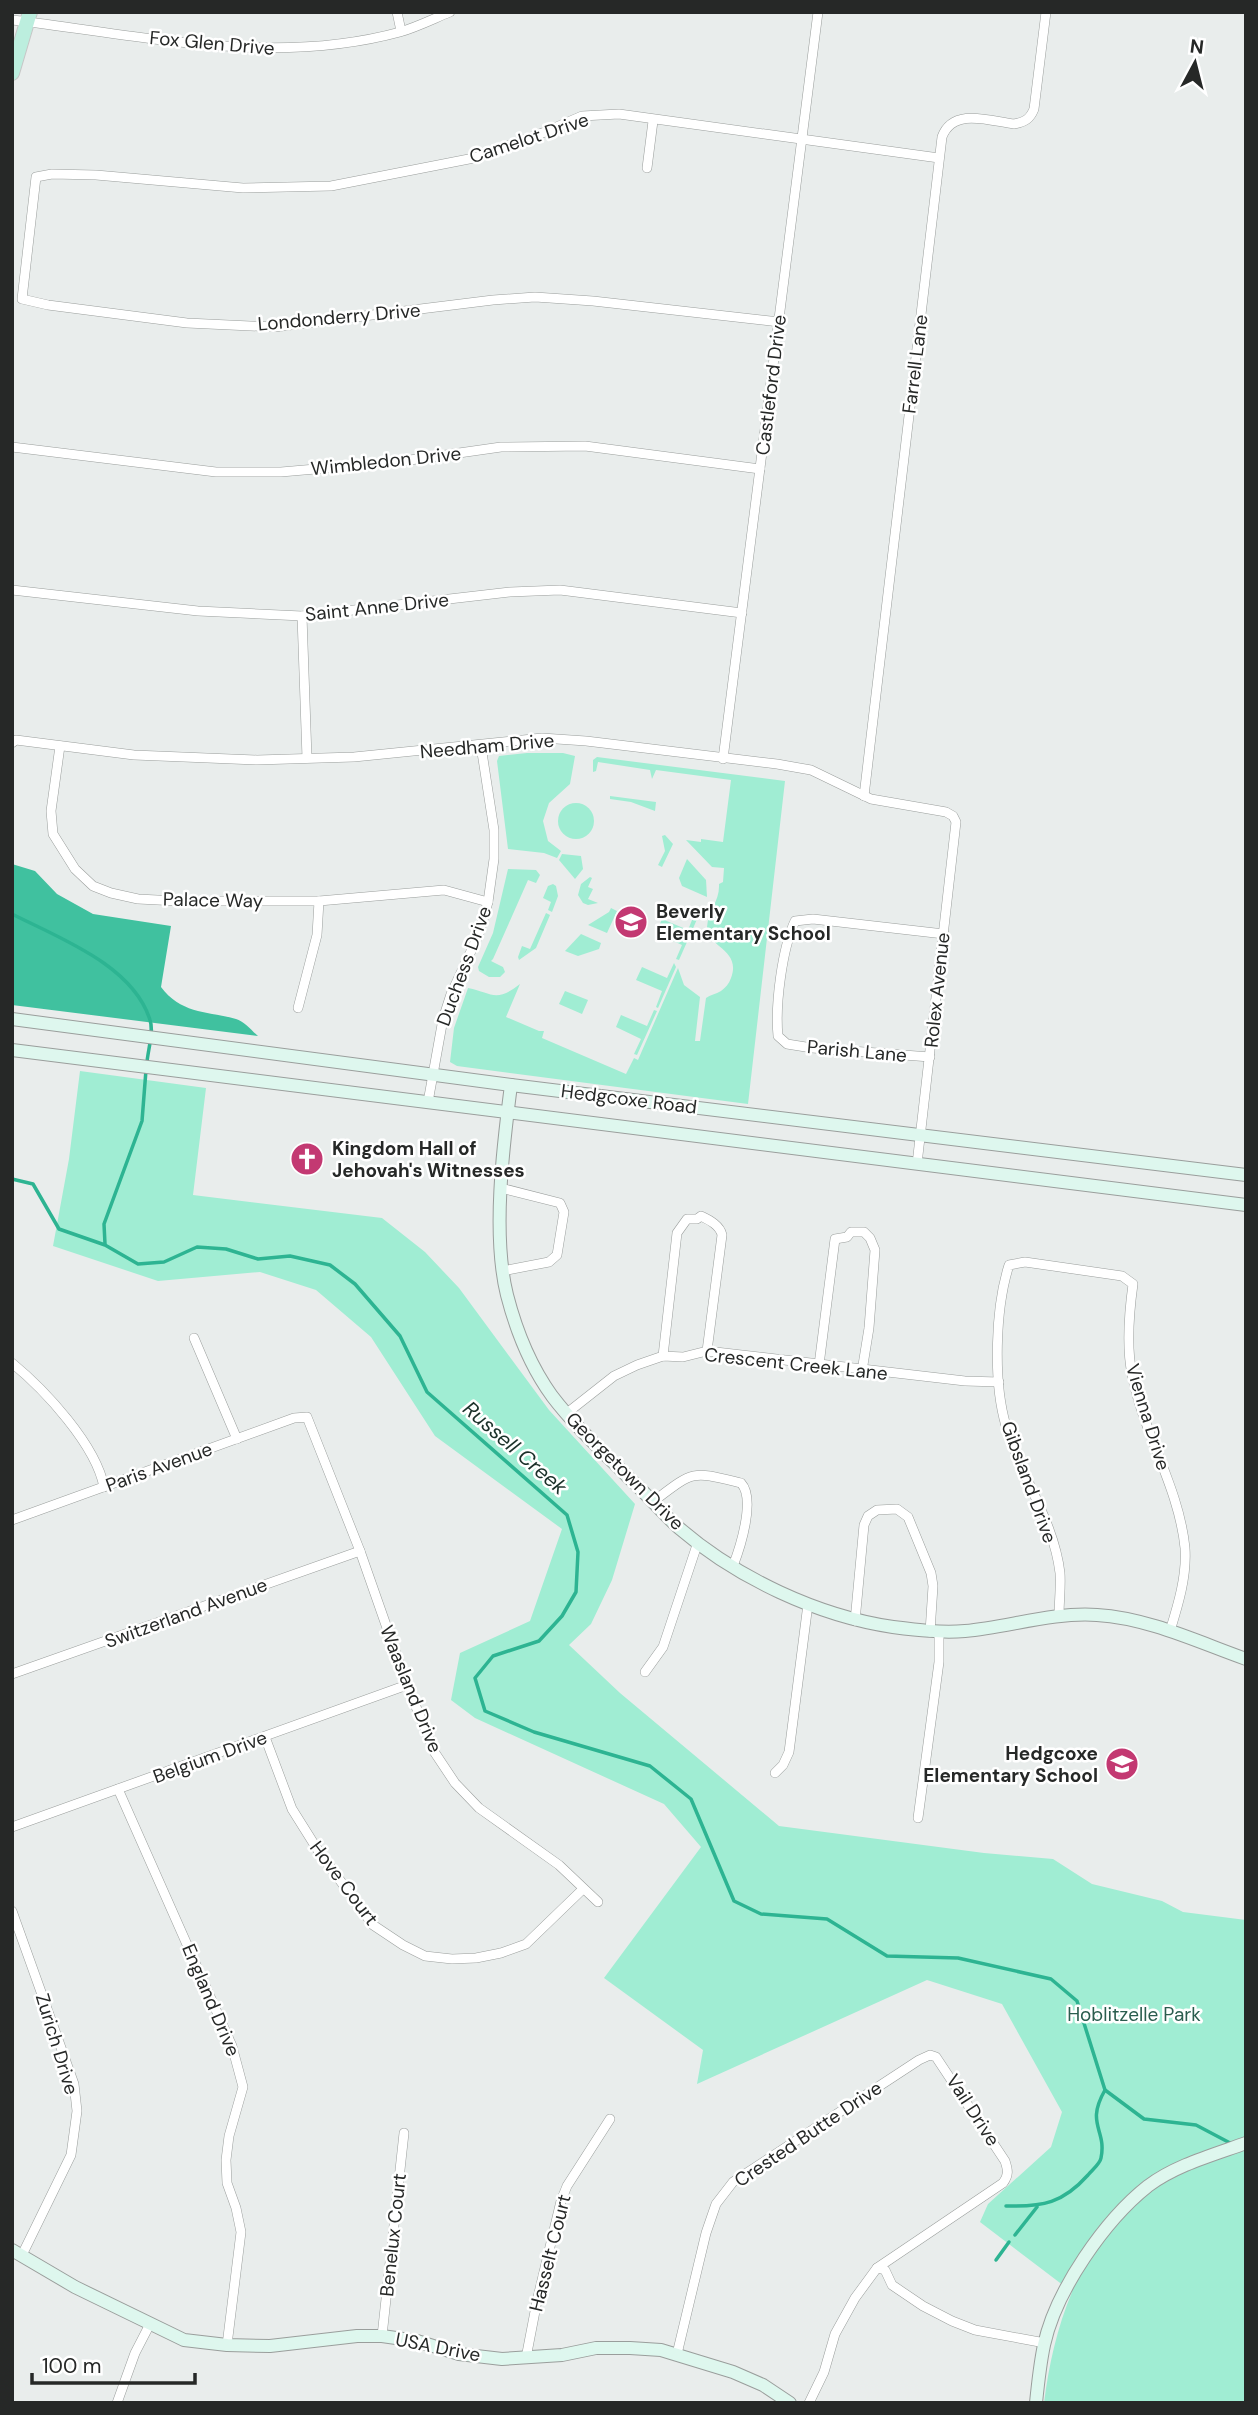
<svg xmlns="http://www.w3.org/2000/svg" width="1258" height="2415" font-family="'DM Sans',sans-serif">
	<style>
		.green { fill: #a0edd3 }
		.forest { fill: #40c19f }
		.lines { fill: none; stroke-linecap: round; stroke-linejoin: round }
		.stream { stroke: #2db492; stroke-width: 3.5 }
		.street-casing { stroke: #9a9e9c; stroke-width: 10 }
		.secondary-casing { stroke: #9a9e9c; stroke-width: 14 }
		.primary-casing { stroke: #c7c7c7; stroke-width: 16 }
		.street { stroke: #fff; stroke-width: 9 }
		.secondary { stroke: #def7ee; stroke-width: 12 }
		.primary { stroke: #bceede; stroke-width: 14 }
		.labels { text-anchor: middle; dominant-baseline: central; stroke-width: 5; stroke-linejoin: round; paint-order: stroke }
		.street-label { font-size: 19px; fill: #262827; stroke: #fff }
		.poi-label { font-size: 19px; font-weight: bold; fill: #262827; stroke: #fff; text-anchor: start }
		.park-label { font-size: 19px; fill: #2a5d4e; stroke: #fff }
		.water-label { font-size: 21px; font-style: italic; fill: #1a3029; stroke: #fff }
	</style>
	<rect width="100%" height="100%" fill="#e9edec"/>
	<!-- green -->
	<g class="green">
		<path d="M527,753H563L575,756L570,784L549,803L543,821L548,841L561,851L557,858L544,853L508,849L497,761L499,756Z"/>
		<path d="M597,757L785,781L748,1104L457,1066L450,1062L454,1028L468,988C492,993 496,1003 520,984L506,1017L539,1031H544L542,1038L626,1074L634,1058L638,1060L678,968L684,985L700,997L695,1041H700L706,998C710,995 716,994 721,991C725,988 729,984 731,978C742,949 706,947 707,927C708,911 720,901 719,884L723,882L724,868L712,867L686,840L701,842V839L723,842L731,780L656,770L652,779L650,770L598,762L596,771L593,772V760Z"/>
		<path d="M610,796L656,802L655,811L631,802L610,799Z"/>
		<circle cx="576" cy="821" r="18"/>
		<path d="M665,835L673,844L662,867L658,865L665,851L662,836Z"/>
		<path d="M562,854L581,856L583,869L575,879L559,860Z"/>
		<path d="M687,859L706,880L707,897L682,886L679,878Z"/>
		<path d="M508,869L536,870L540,875L536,883L528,880L493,959L491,961L503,967L505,972L500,977H489L479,971L478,967L493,933Z"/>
		<path d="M590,877L592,878L588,887L593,889L588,899L598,903L588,905L583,903L578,895L581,884Z"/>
		<path d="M553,884L556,886L558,896L552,912L548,910L551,902L543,898L548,886Z"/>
		<path d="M611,908L617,911L607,933L588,925L609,912Z"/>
		<path d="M546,913L550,915L536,948L519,960L518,957L522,946L530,949Z"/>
		<path d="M694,915L698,917L679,960L676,959L682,945L656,933L662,919L688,930Z"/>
		<path d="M581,934L601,943L599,949L578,956L565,951Z"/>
		<path d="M674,963L676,967L658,1008L656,1007L662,991L636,980L642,967L667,978Z"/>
		<path d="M565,991L588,1000L582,1014L559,1004Z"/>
		<path d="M654,1010L657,1011L637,1055L634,1054L641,1039L616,1027L621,1015L647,1026Z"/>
		<path d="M80,1071L206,1088L193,1195L382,1218L425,1252L459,1288L549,1410L635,1504L612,1580L591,1624L569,1645L620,1693L779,1826L984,1853L1053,1859L1092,1884L1162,1901L1183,1912L1246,1920V2403H1044C1049,2364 1057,2328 1072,2292L980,2222L988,2204L1051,2147L1062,2112L1002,2004L927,1980L697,2084L703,2050L604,1978L701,1847L664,1804L475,1718L451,1700L460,1653L530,1621L562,1529L435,1436L371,1337L316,1290L260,1272L158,1281L53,1246L69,1159Z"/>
	</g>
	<!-- forest -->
	<path class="forest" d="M12,864L35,871L57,894L93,914L171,926L161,987C181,1014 207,1011 236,1019C244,1021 252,1031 258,1036L12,1005Z"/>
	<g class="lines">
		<!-- stream -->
		<g class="stream">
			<path d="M12,914C59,938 133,965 150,1020C154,1031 148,1050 147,1062"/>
			<path d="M12,1179L33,1184L59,1229L105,1245L138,1264L164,1262L197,1247L226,1249L258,1259L290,1256L330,1265L355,1284L400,1336L427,1392L567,1515L578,1552L576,1592L562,1616L539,1641L493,1656L475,1678L485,1711L534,1732L650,1766L691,1799L734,1901L761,1914L827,1919L887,1956L958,1958L1051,1979L1077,2001L1105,2090L1144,2119L1196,2125L1232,2144"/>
			<path d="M105,1244L104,1224L142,1121L146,1070"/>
			<path d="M1006,2206C1043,2207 1063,2203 1088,2175C1092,2170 1100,2164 1101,2158C1107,2129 1085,2125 1105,2090"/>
			<path d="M1015,2235L1037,2207"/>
			<path d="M996,2260L1009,2242"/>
		</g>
		<defs>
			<g id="street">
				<path d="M397,12L401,31"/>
				<path d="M12,20C141,35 272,67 400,32C417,27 433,19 450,12"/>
				<path d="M647,168L653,121"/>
				<path d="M779,322L593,301L535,297L493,300L275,327L187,323L48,305L22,299L36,177L52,174L96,175L243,188L331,186L474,158L545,132L582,116L619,114L939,158"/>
				<path d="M12,447L216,472H281L396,462L501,447L585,446L760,469"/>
				<path d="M12,590L198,611L302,616L510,592L560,590L742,613"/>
				<path d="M302,616L307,758"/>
				<path d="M12,743L16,740L134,755L257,760L354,757L542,738L586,741L777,764L811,770L871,799L946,812L953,816L956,822L917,1164"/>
				<path d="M60,746L51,811L53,834L75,869L93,886L111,893L138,899L177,901H319L444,890L488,902"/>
				<path d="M723,759L818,12"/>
				<path d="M864,796L942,137C953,107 990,121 1014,124C1025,122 1030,119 1034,109L1046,12"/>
				<path d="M298,1008L317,935L319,901"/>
				<path d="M930,1057L812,1048L787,1044L778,1036C775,1005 782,949 795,921L813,919L944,934"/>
				<path d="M428,1102L443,1019L451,994L479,934L488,902L494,859V830L481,746"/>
				<path d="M501,1188L560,1203L564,1212L557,1255L549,1262L502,1271"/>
				<path d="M194,1338L237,1439"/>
				<path d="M663,1356L677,1233L687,1219H697L701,1216C709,1220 720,1225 722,1235L707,1351"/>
				<path d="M12,1363C45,1390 96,1445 104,1487"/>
				<path d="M819,1365L835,1239L847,1237L851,1232H864L870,1238L875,1250L869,1328L862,1371"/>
				<path d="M567,1413L614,1376L637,1365L663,1356L683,1357L707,1351L965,1381L999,1382"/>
				<path d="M654,1501C695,1470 691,1471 741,1483C756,1499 740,1548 733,1566"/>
				<path d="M12,1520L294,1418L307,1417L360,1551L407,1685L435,1753L455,1783L479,1808L559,1865L598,1902"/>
				<path d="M1059,1616C1059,1602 1061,1587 1060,1573C1054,1521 1020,1475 1006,1426C993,1382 995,1309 1009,1265L1025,1262L1122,1276L1133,1284C1129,1313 1126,1345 1132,1374C1143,1433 1179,1487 1185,1548C1187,1576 1178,1605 1170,1631"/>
				<path d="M855,1621L864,1525L868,1516L877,1510L897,1509L908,1517L931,1573L933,1586L930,1632"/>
				<path d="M645,1672L663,1647L698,1542"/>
				<path d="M12,1674L360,1551"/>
				<path d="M265,1737L292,1809L319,1852L373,1925L403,1945L425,1956L452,1959L476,1958L501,1953L526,1944L583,1889"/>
				<path d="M775,1773L783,1765L789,1752L808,1604"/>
				<path d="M118,1789L232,2046L243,2087L229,2136L226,2160L227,2183L236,2208L241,2232L227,2345"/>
				<path d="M918,1818L939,1662V1632"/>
				<path d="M12,1827L407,1685"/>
				<path d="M12,1911L74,2084L77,2111L71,2155L22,2255"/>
				<path d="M877,2268L885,2270L892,2285L923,2306L952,2321L975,2330L1045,2343"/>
				<path d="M382,2336L404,2133"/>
				<path d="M677,2354L706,2233L716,2204L733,2182L919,2060L930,2055L936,2057L1005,2161C1008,2170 1009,2175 1003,2183L877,2268L855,2298L835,2334L824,2372L809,2403"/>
				<path d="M526,2358L537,2301L561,2201L567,2186L610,2119"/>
				<path d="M117,2403L135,2353L150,2324"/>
			</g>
			<g id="secondary">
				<path d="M12,1019L511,1085L1246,1175"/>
				<path d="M12,1050L1246,1205"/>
				<path d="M511,1085C503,1147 492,1235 507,1295C516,1330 531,1367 552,1396C574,1425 602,1451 628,1477C646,1493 661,1512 679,1528C737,1578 818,1616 893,1627C917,1630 941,1633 965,1631C1009,1627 1052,1612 1097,1615C1148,1618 1198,1642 1246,1659"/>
				<path d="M12,2250L75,2287L184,2340L227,2345L270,2346L357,2336H382L417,2341L459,2354L502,2359L562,2355L596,2348H630L661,2350L733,2372L763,2385L790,2403"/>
				<path d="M1036,2403C1038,2383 1040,2364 1044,2345C1056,2290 1105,2220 1148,2186C1176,2165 1213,2155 1246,2143"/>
			</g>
			<path id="primary" d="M12,73L30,12"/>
		</defs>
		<!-- street casing -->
		<use href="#street" class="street-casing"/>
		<!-- secondary casing -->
		<use href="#secondary" class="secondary-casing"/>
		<!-- primary casing -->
		<use href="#primary" class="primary-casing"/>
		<!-- street -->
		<use href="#street" class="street"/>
		<!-- secondary -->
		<use href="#secondary" class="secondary"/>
		<!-- primary -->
		<use href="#primary" class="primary"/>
	</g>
	<!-- icons -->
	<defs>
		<symbol id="school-disc" viewBox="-11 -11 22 22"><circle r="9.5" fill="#c33972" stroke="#fff"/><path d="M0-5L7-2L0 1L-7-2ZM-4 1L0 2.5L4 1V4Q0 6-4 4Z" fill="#fff"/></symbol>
		<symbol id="church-disc" viewBox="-11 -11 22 22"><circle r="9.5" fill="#c33972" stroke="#fff"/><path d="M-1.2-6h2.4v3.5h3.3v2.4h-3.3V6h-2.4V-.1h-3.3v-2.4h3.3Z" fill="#fff"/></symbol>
	</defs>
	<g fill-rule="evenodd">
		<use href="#school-disc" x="612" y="903" width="38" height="38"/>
		<use href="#church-disc" x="288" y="1140" width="38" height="38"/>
		<use href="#school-disc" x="1103" y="1745" width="38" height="38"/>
	</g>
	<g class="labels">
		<!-- street labels -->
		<g class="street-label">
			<text transform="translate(212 43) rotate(5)">Fox Glen Drive</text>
			<text transform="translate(529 138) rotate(-18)">Camelot Drive</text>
			<text transform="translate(339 317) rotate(-5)">Londonderry Drive</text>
			<text transform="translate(915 364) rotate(-83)">Farrell Lane</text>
			<text transform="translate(771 385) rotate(-83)">Castleford Drive</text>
			<text transform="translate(386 461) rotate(-6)">Wimbledon Drive</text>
			<text transform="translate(377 607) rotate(-6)">Saint Anne Drive</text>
			<text transform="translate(487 746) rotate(-5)">Needham Drive</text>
			<text transform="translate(213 900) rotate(1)">Palace Way</text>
			<text transform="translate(464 966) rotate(-70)">Duchess Drive</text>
			<text transform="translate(937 990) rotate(-84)">Rolex Avenue</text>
			<text transform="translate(857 1051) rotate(5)">Parish Lane</text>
			<text transform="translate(629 1099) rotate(7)">Hedgcoxe Road</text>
			<text transform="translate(796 1364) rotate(6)">Crescent Creek Lane</text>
			<text transform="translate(1148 1417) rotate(73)">Vienna Drive</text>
			<text transform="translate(159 1467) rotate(-20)">Paris Avenue</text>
			<text transform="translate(625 1471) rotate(45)">Georgetown Drive</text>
			<text transform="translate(1029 1482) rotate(70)">Gibsland Drive</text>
			<text transform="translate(186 1613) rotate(-20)">Switzerland Avenue</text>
			<text transform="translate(411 1689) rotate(68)">Waasland Drive</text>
			<text transform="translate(210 1757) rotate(-20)">Belgium Drive</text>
			<text transform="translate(344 1883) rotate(53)">Hove Court</text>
			<text transform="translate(211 2000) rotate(67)">England Drive</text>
			<text transform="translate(57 2044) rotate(73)">Zurich Drive</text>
			<text transform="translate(973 2110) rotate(57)">Vail Drive</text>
			<text transform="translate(808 2134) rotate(-34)">Crested Butte Drive</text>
			<text transform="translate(393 2235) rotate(-84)">Benelux Court</text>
			<text transform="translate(550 2253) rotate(-76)">Hasselt Court</text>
			<text transform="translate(438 2347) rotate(11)">USA Drive</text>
		</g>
		<!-- poi labels -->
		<g class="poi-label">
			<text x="656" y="911">Beverly<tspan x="656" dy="22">Elementary School</tspan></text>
			<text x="332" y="1148">Kingdom Hall of<tspan x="332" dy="22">Jehovah's Witnesses</tspan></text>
			<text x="1098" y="1753" text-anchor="end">Hedgcoxe<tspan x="1098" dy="22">Elementary School</tspan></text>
		</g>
		<!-- park labels -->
		<g class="park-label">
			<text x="1134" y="2014">Hoblitzelle Park</text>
		</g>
		<!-- water labels -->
		<g class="water-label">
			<text transform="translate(515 1448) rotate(41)">Russell Creek</text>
		</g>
	</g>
	<!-- border -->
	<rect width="1258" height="2415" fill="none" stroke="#262827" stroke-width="28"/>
	<!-- north arrow -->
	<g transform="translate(1195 63) rotate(7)" stroke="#ffffff" stroke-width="5" paint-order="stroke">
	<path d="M0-5L12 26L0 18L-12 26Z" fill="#262827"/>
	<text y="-10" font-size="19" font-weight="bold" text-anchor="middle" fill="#262827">N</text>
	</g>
	<!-- scale -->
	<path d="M32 2373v10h163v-10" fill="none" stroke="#262827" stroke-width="3.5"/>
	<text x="42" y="2373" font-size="21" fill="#262827" stroke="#ffffff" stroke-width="5" paint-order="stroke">100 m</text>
</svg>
